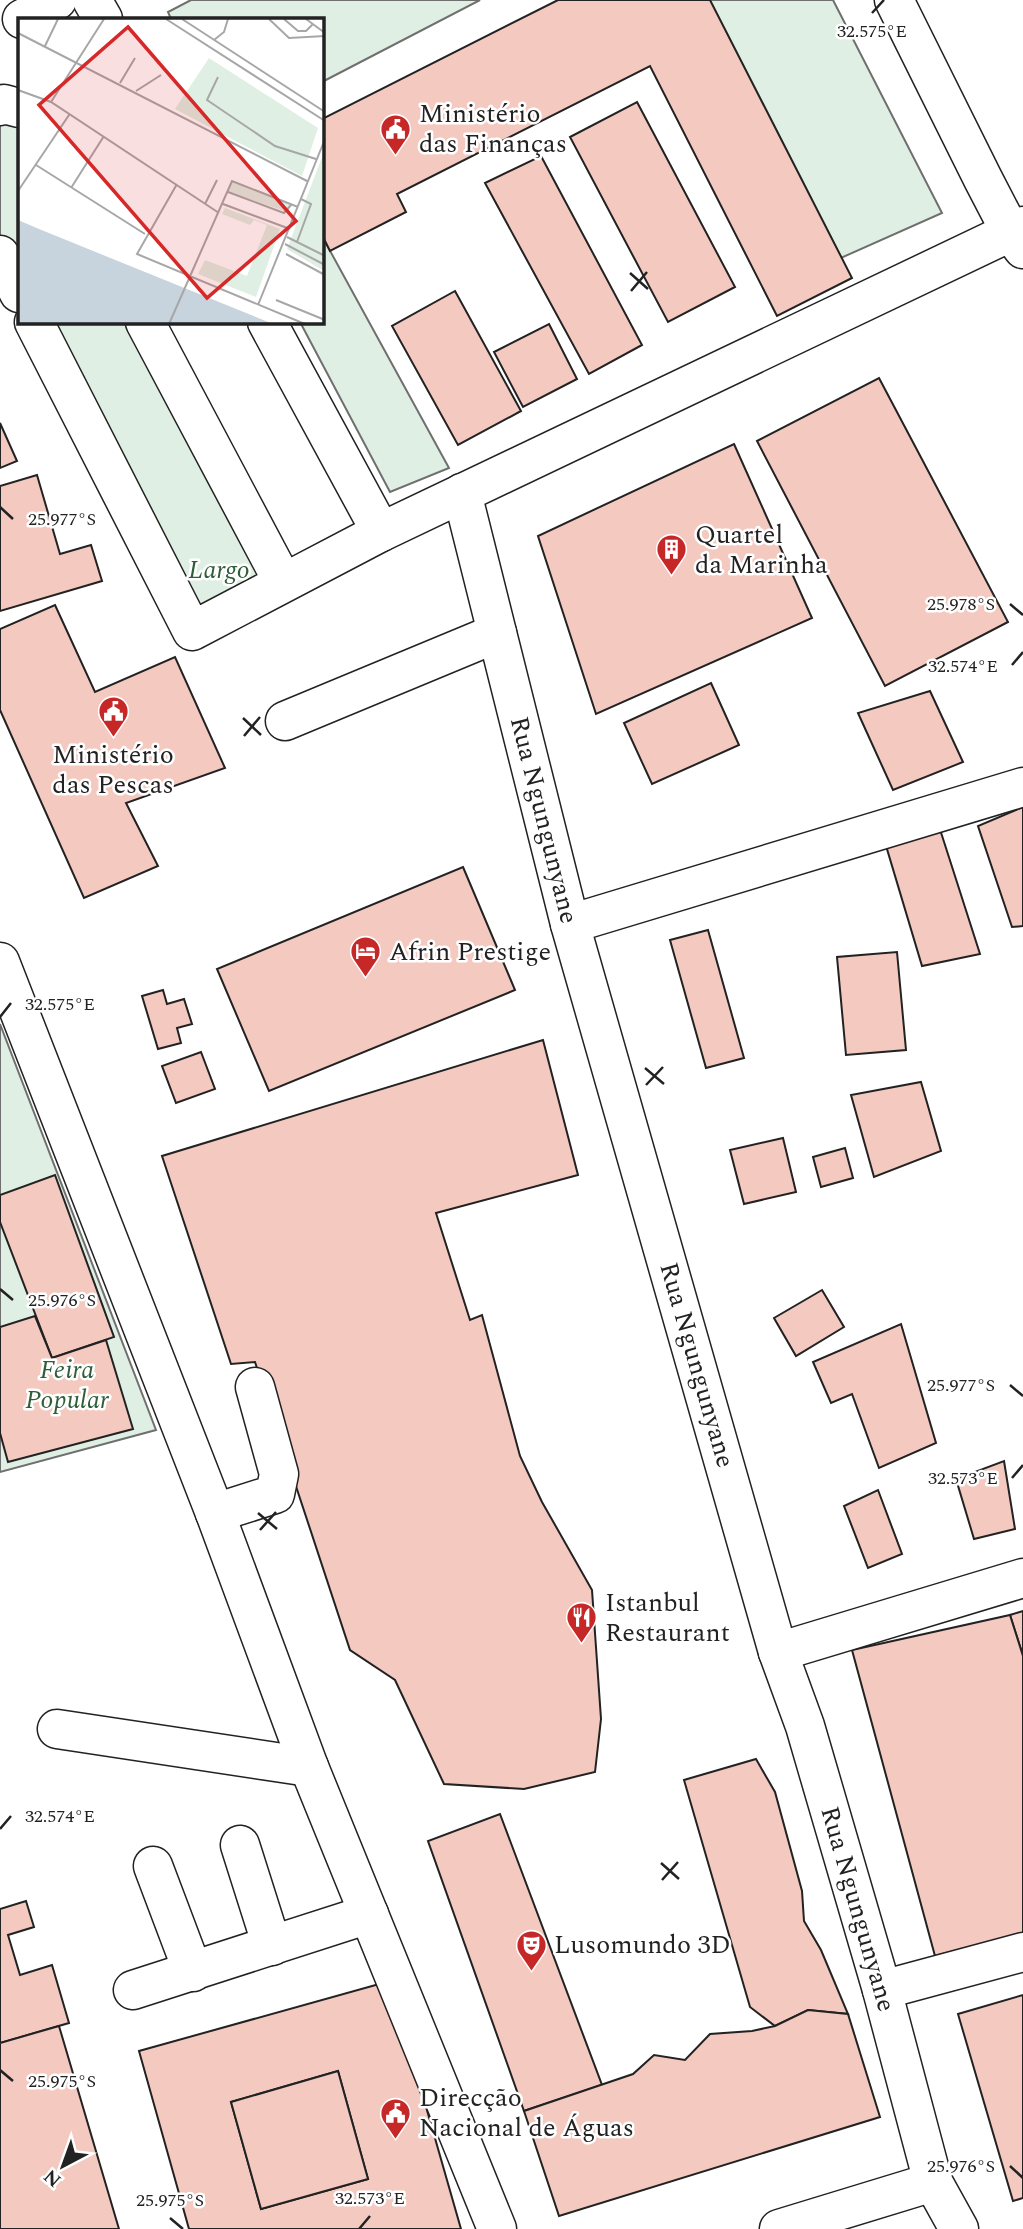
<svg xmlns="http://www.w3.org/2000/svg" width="1023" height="2229" font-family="Spectral,serif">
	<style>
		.green { fill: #e0efe3; stroke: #6f6f6f; stroke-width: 2 }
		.building { fill: #f3c9c0; stroke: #222; stroke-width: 2; fill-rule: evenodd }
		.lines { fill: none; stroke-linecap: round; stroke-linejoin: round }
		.minor-casing { stroke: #222; stroke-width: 41 }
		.minor { stroke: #fff; stroke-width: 38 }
		.ticks { fill: none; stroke: #222; stroke-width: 2.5 }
		.labels { text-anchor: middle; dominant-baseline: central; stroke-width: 5; stroke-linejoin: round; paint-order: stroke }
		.poi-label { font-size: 26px; fill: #222; stroke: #fff; text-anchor: start }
		.park-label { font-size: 26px; font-style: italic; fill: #2f5e38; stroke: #fff }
		.street-label { font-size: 26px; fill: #222; stroke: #fff }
		.inset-road { fill: none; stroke: #a7a7a7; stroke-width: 2 }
		.view { fill: #d62828; fill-opacity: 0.15; stroke: #d62828; stroke-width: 3.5 }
		.inset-edge { fill: none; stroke: #222; stroke-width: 3.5 }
		.ticks-label { font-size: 18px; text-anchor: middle; fill: #222; stroke: #fff; stroke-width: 5; stroke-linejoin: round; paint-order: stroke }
	</style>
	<rect width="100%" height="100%" fill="#fff"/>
	<!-- green -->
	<g class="green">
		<path d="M191,0H480L322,82V19H171L168,12Z"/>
		<path d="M684,0H833L942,213L825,265Z"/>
		<path d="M0,106L19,108V293L0,255Z"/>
		<path d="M323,238L449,468L390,492L300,322H322Z"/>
		<path d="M34,322H145L283,582L192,631Z"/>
		<path d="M0,1024L156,1430L0,1472Z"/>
	</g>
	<!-- building -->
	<g class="building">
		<path d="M558,0H710L852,278L777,316L650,66L397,194L406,212L330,251L322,235V119Z"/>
		<path d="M637,102L735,287L668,322L570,137Z"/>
		<path d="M541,156L642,345L589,374L485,183Z"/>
		<path d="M455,291L521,411L458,445L392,326Z"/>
		<path d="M549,324L577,379L523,407L494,352Z"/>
		<path d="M879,378L1008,622L885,686L757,441Z"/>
		<path d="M0,423L17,461L0,468Z"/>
		<path d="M734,444L812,618L596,714L538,536Z"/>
		<path d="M37,475L60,554L91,545L102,581L0,611V486Z"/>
		<path d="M55,605L95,692L175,657L225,768L126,803L158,866L84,898L0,710V629Z"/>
		<path d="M711,683L739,745L652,784L624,723Z"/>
		<path d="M930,691L963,762L893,790L858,713Z"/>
		<path d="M1023,807V926L1012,927L978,826Z"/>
		<path d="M937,820L980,954L922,966L884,839Z"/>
		<path d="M463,867L515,990L269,1091L217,969Z"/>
		<path d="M708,930L744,1058L706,1068L670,940Z"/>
		<path d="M897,952L906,1050L846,1055L837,957Z"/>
		<path d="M163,990L167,1004L184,999L192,1024L177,1028L181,1043L158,1049L142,996Z"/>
		<path d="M543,1040L578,1175L436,1213L470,1320L482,1315L520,1456L542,1502L592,1590L601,1719L595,1772L524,1789L444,1784L395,1680L350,1650L255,1362L231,1364L162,1156Z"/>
		<path d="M201,1052L215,1089L176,1103L162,1066Z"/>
		<path d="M921,1082L941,1151L874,1177L851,1095Z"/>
		<path d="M783,1138L796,1192L744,1204L730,1150Z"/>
		<path d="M845,1148L853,1178L821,1187L813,1157Z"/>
		<path d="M55,1175L114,1337L52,1358L0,1222V1195Z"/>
		<path d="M822,1290L844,1327L796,1356L774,1318Z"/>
		<path d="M35,1316L52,1358L106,1340L133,1429L8,1462L0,1433V1327Z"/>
		<path d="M901,1324L936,1443L879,1468L852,1394L831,1403L813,1362Z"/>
		<path d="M1004,1461L1015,1529L974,1539L956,1479Z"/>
		<path d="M878,1490L902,1554L868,1568L844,1506Z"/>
		<path d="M1023,1611V1656L1010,1615Z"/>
		<path d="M1010,1615L1023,1656V1933L935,1956L852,1650Z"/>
		<path d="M756,1759L775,1792L802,1891L804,1921L821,1950L848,2014L808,2010L775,2026L750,2007L684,1780Z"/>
		<path d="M500,1814L602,2085L524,2111L428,1841Z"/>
		<path d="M26,1901L34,1927L8,1935L20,1975L52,1965L69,2023L0,2043V1909Z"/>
		<path d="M390,1981L461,2229H189L139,2051ZM338,2071L368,2179L261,2209L231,2102Z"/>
		<path d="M1023,1995V2198L1013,2201L958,2014Z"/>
		<path d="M808,2010L848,2014L880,2117L559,2216L524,2111L633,2074L654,2055L685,2060L710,2034L752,2031L775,2026Z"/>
		<path d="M59,2026L119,2229H0V2043Z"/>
		<path d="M338,2071L368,2179L261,2209L231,2102Z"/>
	</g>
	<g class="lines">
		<defs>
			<g id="minor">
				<path d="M92,0L103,19"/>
				<path d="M894,0L983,179L1010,231L1023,249"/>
				<path d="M22,19L57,0"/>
				<path d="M0,106L4,104L19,108"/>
				<path d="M0,255L19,293"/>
				<path d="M34,322L192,631L381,532L1023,226"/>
				<path d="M145,322L283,582"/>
				<path d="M267,322L381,532"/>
				<path d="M462,493L570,924L778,1652L805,1726L882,1990L933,2182L959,2229"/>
				<path d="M285,721L497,633"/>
				<path d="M570,924L1023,787"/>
				<path d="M0,962L215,1513L309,1767L497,2229"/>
				<path d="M215,1513L275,1494L279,1474L255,1387"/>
				<path d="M778,1652L1023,1578"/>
				<path d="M57,1729L309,1767"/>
				<path d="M240,1845L272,1946"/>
				<path d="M153,1866L193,1972"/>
				<path d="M133,1990L369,1914"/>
				<path d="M882,1990L1023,1952"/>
				<path d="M779,2229L933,2182"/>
			</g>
		</defs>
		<!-- minor casing -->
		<use href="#minor" class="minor-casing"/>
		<!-- minor -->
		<use href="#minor" class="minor"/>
	</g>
	<!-- ticks -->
	<path class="ticks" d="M872,13L884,0M630,273L648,289M631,291L647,272M0,507L13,519M1010,604L1023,615M1012,665L1023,652M243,718L261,735M244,736L260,717M0,1017L11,1003M645,1068L664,1084M646,1085L663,1067M0,1289L13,1300M1010,1385L1023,1396M1012,1478L1023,1465M258,1513L277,1529M260,1530L276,1512M0,1829L11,1816M661,1863L679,1879M662,1880L678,1862M0,2070L13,2081M1010,2166L1023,2178M170,2218L183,2229M359,2229L370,2216"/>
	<!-- icons -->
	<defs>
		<symbol id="civic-pin" viewBox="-11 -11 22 30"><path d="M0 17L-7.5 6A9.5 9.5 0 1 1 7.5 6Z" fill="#c62828" stroke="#fff"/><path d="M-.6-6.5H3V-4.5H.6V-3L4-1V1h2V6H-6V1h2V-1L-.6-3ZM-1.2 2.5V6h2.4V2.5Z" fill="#fff"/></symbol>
		<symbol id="building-pin" viewBox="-11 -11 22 30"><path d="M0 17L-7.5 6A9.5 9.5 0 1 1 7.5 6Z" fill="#c62828" stroke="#fff"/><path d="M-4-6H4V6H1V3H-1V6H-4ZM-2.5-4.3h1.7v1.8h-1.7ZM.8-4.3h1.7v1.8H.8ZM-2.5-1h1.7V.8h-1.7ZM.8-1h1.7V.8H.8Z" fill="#fff"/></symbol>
		<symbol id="hotel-pin" viewBox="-11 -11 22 30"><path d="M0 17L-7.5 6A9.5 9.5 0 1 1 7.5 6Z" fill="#c62828" stroke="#fff"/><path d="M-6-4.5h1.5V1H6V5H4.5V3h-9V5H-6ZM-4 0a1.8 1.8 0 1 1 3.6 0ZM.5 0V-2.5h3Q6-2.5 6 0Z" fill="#fff"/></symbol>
		<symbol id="restaurant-pin" viewBox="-11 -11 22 30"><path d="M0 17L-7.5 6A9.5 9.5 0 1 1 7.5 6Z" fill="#c62828" stroke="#fff"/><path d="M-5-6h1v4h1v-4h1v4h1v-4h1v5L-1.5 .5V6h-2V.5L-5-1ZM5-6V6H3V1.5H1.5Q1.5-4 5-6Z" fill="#fff"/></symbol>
		<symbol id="theatre-pin" viewBox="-11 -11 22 30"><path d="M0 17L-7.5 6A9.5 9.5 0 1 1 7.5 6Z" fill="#c62828" stroke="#fff"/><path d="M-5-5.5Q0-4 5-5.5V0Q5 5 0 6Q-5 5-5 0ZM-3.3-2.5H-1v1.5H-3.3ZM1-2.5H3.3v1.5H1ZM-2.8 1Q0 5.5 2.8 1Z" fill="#fff"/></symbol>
	</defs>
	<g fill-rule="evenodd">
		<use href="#civic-pin" x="378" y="112" width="35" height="47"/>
		<use href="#building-pin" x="654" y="532" width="35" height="47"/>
		<use href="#civic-pin" x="96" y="694" width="35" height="47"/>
		<use href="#hotel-pin" x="348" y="934" width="35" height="47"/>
		<use href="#restaurant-pin" x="564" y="1600" width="35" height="47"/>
		<use href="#theatre-pin" x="514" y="1928" width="35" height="47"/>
		<use href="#civic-pin" x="378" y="2096" width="35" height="47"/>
	</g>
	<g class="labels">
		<!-- poi labels -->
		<g class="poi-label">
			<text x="419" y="114">Ministério<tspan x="419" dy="30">das Finanças</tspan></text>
			<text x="695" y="535">Quartel<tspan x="695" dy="30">da Marinha</tspan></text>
			<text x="113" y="755" text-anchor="middle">Ministério<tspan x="113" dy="30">das Pescas</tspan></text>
			<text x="389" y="952">Afrin Prestige</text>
			<text x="605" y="1603">Istanbul<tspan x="605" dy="30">Restaurant</tspan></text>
			<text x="554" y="1945">Lusomundo 3D</text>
			<text x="419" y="2098">Direcção<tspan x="419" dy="30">Nacional de Águas</tspan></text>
		</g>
		<!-- park labels -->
		<g class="park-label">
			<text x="219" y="570">Largo</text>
			<text x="67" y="1370">Feira<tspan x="67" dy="30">Popular</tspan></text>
		</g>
		<!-- street labels -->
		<g class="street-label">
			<text transform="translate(544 820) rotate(76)">Rua Ngungunyane</text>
			<text transform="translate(697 1365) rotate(74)">Rua Ngungunyane</text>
			<text transform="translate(858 1909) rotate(74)">Rua Ngungunyane</text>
		</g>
	</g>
	<!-- overview -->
	<g transform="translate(18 18)">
		<rect width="306" height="306" fill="#fff"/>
		<path d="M191,40L300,110L284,158L157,91ZM306,134V253L269,231ZM214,163L273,187L270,194L210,174ZM207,190L262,211L238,279L180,256L187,242L229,258L249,207L236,202L232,207L204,196Z" fill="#e0efe3"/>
		<path d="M0,202L21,211L255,306H0Z" fill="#c7d3dd"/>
		<path class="inset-road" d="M148,1L307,103M164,1L307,94M251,1L271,20L307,18M266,1L280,13H288L295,6M288,1L307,15M0,15L289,163M196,22L206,14L210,1M27,28L40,1M200,59L189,82L257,128L298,141M102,65L117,40M0,72L33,84L201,195M118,73L143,57M33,84L86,1M18,147L127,216M159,166L119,236L287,306M53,170L86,118M0,173L51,97M210,174L266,195L273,187M187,186L199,162M205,186L272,211M269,219L307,238M279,224L293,186L283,181M267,226L307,247M268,236L307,257M258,282L307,302M240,287L307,121M151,306L214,163L280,189"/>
		<path class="view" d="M110,9L278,203L189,280L21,87Z"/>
		<rect width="306" height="306" class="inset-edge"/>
	</g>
	<g class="ticks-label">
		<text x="872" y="37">32.575°E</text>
		<text x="62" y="525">25.977°S</text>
		<text x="961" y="610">25.978°S</text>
		<text x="963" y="672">32.574°E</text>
		<text x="60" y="1010">32.575°E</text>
		<text x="62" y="1306">25.976°S</text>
		<text x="961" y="1391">25.977°S</text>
		<text x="963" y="1484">32.573°E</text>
		<text x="60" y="1822">32.574°E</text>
		<text x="62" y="2087">25.975°S</text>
		<text x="961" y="2172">25.976°S</text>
		<text x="370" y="2204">32.573°E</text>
		<text x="170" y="2206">25.975°S</text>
	</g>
	<!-- north arrow -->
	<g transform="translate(63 2166) rotate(221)" stroke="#ffffff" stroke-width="5" paint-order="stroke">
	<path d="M0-5L12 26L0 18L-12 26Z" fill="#222222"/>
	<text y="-10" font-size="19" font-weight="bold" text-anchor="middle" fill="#222222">N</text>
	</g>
</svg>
